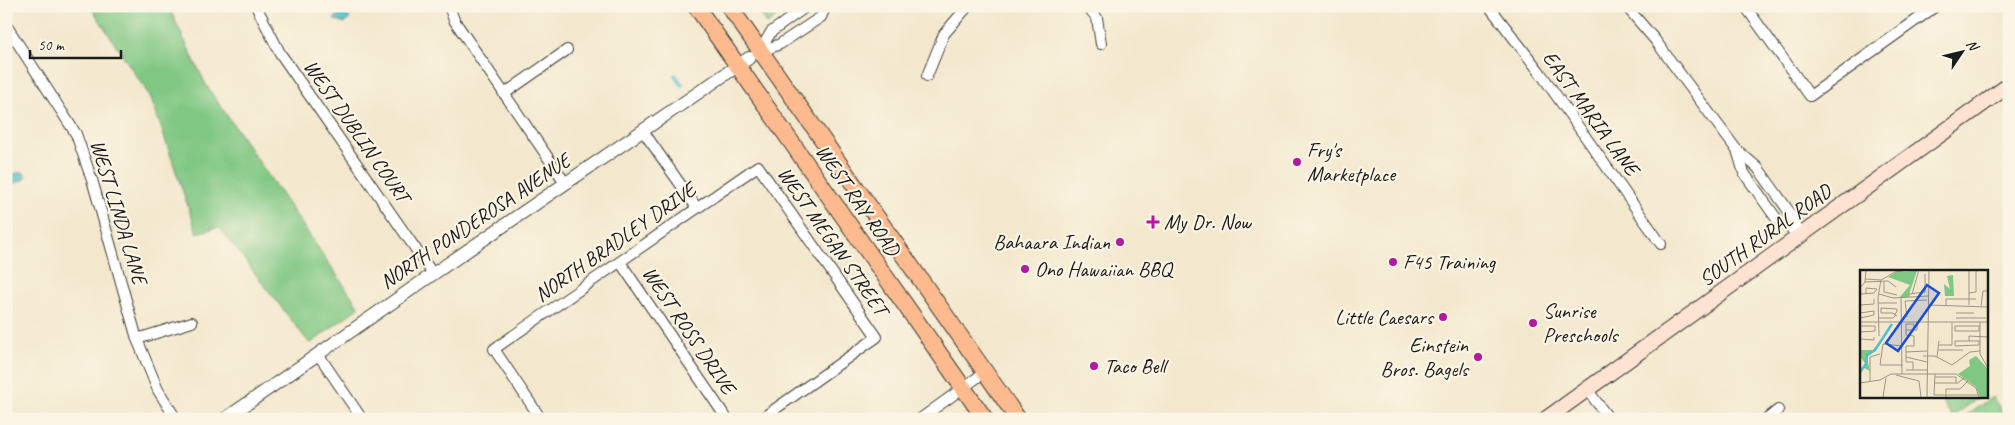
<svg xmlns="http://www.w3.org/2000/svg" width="2015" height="425" font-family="Caveat,sans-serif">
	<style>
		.green { fill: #80c783; stroke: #4e7250 }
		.water { fill: #53bfce; stroke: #386e75 }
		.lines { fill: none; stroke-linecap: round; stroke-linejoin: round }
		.stream { stroke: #53bfce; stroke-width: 4 }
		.minor-casing { stroke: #3c3b37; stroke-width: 12 }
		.tertiary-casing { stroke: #3c3b37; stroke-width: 14 }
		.secondary-casing { stroke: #3c3b37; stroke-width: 17 }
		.primary-casing { stroke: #3c3b37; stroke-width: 18 }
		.minor { stroke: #fff; stroke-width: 10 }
		.tertiary { stroke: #fff; stroke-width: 12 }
		.secondary { stroke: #fee3d2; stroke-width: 15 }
		.primary { stroke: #fcba8e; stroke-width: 16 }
		.poi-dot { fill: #b5179e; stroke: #fcf5e5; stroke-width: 2 }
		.labels { text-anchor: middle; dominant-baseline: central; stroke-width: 4.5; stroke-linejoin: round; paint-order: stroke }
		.street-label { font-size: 21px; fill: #1c1c1c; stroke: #fcf5e5 }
		.poi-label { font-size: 21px; fill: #1c1c1c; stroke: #fcf5e5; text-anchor: start }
		.inset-river { fill: none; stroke: #53bfce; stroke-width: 2.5 }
		.inset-road { fill: none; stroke: #9d9686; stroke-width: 1 }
		.view { fill: #1d4ed8; fill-opacity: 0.15; stroke: #1d4ed8; stroke-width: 2.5 }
		.inset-edge { fill: none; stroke: #1c1c1c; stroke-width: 2.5 }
	</style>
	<rect width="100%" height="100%" fill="#fcf5e5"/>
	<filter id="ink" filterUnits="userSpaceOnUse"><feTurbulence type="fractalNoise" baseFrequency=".02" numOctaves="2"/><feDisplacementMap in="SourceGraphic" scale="10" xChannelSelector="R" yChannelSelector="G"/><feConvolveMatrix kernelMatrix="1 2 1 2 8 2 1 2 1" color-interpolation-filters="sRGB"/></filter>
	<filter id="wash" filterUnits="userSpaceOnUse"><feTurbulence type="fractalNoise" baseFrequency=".0096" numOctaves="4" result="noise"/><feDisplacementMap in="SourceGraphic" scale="20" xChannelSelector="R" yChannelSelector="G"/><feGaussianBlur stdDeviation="1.12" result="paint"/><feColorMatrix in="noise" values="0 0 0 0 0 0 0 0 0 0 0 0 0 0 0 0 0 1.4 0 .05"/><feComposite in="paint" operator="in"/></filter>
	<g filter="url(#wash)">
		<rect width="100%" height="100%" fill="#f3e8cd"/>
		<!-- green -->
		<g class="green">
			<path d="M90,6H168L206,85L359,307L310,344L219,227L197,233L151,98Z"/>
			<path d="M754,6H791L767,24Z"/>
			<path d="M1946,396H1981L1952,417L1941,400Z"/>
			<path d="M1992,397L2004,413L1997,419H1961Z"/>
		</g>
		<!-- water -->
		<g class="water">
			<path d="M346,14L350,18L346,23L334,20L337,15Z"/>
			<path d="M23,172L26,176L25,179L13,184L11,182L13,174Z"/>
		</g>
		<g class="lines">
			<!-- stream -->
			<path class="stream" d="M675,75L682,85"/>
		</g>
	</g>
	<g filter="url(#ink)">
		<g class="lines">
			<defs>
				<g id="minor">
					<path d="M256,6L280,53L433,274"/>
					<path d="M449,6L454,20L566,184"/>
					<path d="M1087,6L1097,18L1101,44"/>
					<path d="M1489,6L1539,71L1661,244"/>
					<path d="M1626,6L1655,40L1736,149L1758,168L1788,210L1800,235"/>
					<path d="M1745,6L1810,96L1936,6"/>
					<path d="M6,25L76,134L93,183L137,339L158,390L176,419"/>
					<path d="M760,51L771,32L807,6"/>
					<path d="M756,54L780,44L821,17L826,6"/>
					<path d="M927,76L944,34L968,6"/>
					<path d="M504,94L567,50"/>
					<path d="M643,131L697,208"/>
					<path d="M1737,150L1744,173L1776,218L1799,235"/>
					<path d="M620,262L727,419"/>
					<path d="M137,339L192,322"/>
					<path d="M318,354L362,419"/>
					<path d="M1587,389L1609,419"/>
					<path d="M541,419L494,349L758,166L877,337L761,419"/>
					<path d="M920,419L985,372"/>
					<path d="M1767,419L1778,410"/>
				</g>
				<path id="tertiary" d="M225,419L433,274L749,58"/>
				<path id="secondary" d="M1546,419L2009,85"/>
				<g id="primary">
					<path d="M696,6L985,419"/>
					<path d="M729,6L1018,419"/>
				</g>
			</defs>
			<!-- minor casing -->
			<use href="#minor" class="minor-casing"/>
			<!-- tertiary casing -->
			<use href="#tertiary" class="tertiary-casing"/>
			<!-- secondary casing -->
			<use href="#secondary" class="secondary-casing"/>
			<!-- primary casing -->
			<use href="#primary" class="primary-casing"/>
			<!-- minor -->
			<use href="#minor" class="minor"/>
			<!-- tertiary -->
			<use href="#tertiary" class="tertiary"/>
			<!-- secondary -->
			<use href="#secondary" class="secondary"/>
			<!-- primary -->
			<use href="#primary" class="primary"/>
		</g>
	</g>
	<!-- markers -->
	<g class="poi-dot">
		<circle cx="1297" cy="162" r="5"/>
		<path d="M1150.5 214.5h5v5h5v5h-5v5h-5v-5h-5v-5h5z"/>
		<circle cx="1120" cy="242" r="5"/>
		<circle cx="1393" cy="262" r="5"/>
		<circle cx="1025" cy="269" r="5"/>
		<circle cx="1443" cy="317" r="5"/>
		<circle cx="1533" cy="323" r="5"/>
		<circle cx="1478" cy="357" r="5"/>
		<circle cx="1094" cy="366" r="5"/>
	</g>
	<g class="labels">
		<!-- street labels -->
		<g class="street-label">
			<text transform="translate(1591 113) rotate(54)">EAST MARIA LANE</text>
			<text transform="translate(357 131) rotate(55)">WEST DUBLIN COURT</text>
			<text transform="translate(858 200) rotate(55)">WEST RAY ROAD</text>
			<text transform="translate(119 212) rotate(73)">WEST LINDA LANE</text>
			<text transform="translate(475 221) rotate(-34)">NORTH PONDEROSA AVENUE</text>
			<text transform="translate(1765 235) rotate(-36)">SOUTH RURAL ROAD</text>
			<text transform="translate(833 241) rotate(55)">WEST MEGAN STREET</text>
			<text transform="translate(615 242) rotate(-35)">NORTH BRADLEY DRIVE</text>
			<text transform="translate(689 330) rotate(56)">WEST ROSS DRIVE</text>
		</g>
		<!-- poi labels -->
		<g class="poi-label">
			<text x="1307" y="150">Fry's<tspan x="1307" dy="24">Marketplace</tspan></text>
			<text x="1164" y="222">My Dr. Now</text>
			<text x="1110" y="242" text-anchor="end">Bahaara Indian</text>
			<text x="1403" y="262">F45 Training</text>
			<text x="1035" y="269">Ono Hawaiian BBQ</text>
			<text x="1543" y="311">Sunrise<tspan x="1543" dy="24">Preschools</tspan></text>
			<text x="1433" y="317" text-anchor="end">Little Caesars</text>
			<text x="1468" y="345" text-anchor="end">Einstein<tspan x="1468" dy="24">Bros. Bagels</tspan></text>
			<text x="1104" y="366">Taco Bell</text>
		</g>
	</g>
	<!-- overview -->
	<g transform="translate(1860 270)">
		<rect width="128" height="128" fill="#f3e8cd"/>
		<path d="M57,1L48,27L39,28L50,15L28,7L36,2ZM93,5L94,26H85L84,14L90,19L87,6ZM16,76L15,81L7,87L10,101L4,98L0,104L5,93L0,87V80H13ZM116,86L127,98V127H120L116,117L98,104L110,96L109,90Z" fill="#80c783"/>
		<path class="inset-river" d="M0,102L6,94L7,85L15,80L32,54"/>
		<path class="inset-road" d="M109,0V35M5,9L21,10L35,2L49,0M5,12L28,11L36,17M24,12V22L37,25M0,18L1,24L14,23L17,19M0,18L5,12L6,0M109,23L116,22V0M6,24V18L17,19M19,24L33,28L69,26M52,24L59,0M49,27V24L65,22V4M41,28L42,104M18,33H37M0,35L14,34V29M69,35L127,37M86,35V29H116M121,36L123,21H128M0,43L14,41V45L0,48M96,43H114M47,47L45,31L67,30M18,48H33L35,46V45L37,41V39L21,38V43H32L35,44V45L37,46M96,48H126M0,52H128M120,52V84L128,98M0,56H15V61L0,62M95,56H119V61H95ZM46,60H57V52M19,66L18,27L21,10M0,69L14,70V67M95,71H119V75L95,76ZM109,71V66L128,67M79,75H92V53M79,80H103M46,82L67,81M63,86H75L92,95L110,82L120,81M46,87L67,92M77,87L79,71M46,92V76H54V66L46,65V54H54V60M46,92H53V100M43,95H20L23,74L43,76M46,100H67M75,104L74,125H119M36,105L59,111L61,127M75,107H96V113M10,111V87L20,84M0,113L20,110L31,104H96L116,118L119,127M75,113H98L104,108M23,127L26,108M67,127L69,0M86,127V119H100L108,111"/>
		<path class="view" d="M67,15L79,23L38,81L26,73Z"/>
		<rect width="128" height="128" class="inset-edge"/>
	</g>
	<!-- margin -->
	<rect width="2015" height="425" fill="none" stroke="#fcf5e5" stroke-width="25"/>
	<!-- north arrow -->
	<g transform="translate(1962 52) rotate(55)" stroke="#fcf5e5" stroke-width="4" paint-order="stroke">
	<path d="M0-4L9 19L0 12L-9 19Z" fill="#1c1c1c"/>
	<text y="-8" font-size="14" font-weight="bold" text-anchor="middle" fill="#1c1c1c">N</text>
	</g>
	<!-- scale -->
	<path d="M30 50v8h91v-8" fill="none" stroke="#1c1c1c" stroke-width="2.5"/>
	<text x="38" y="50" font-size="15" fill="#1c1c1c" stroke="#fcf5e5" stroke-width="4" paint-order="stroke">50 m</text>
</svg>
